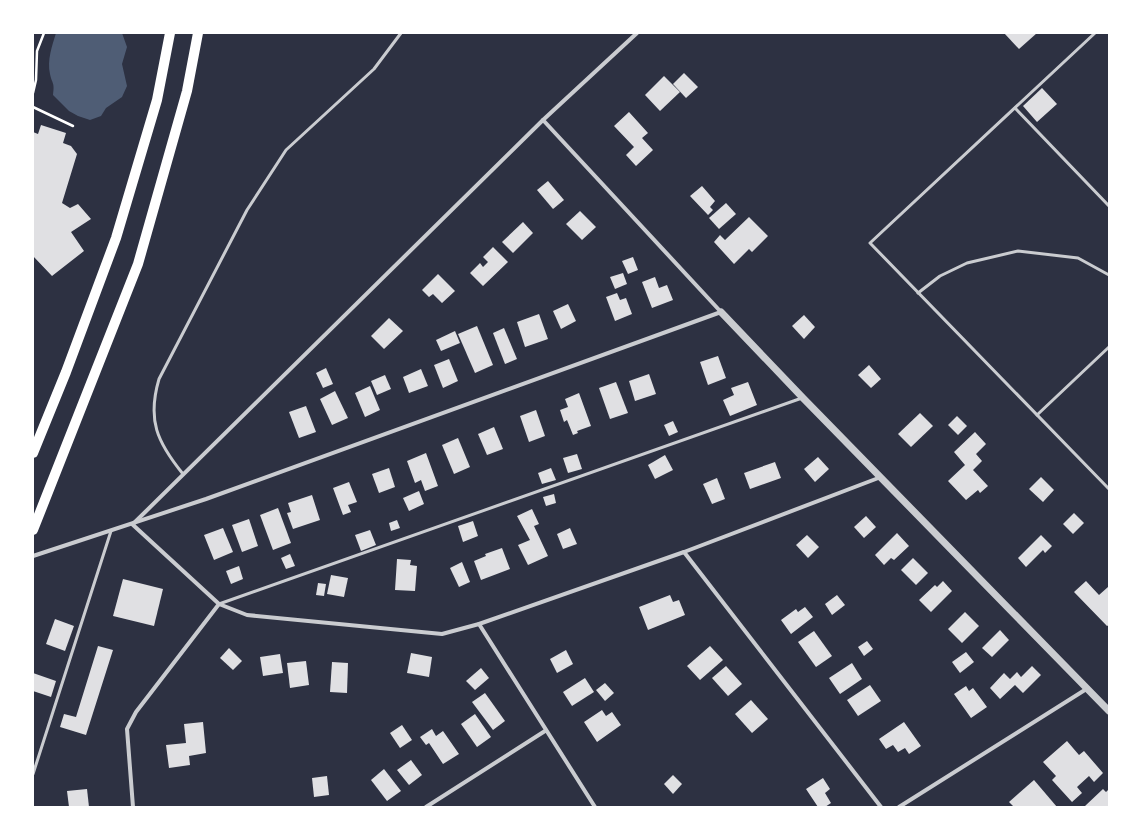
<svg xmlns="http://www.w3.org/2000/svg" width="1142" height="840" font-family="Karla,sans-serif">
	<style>
		.water { fill: #4f5d75 }
		.building { fill: #e0e0e3 }
		.lines { fill: none; stroke-linecap: round; stroke-linejoin: round }
		.path { stroke: #fff; stroke-width: 2.5 }
		.service { stroke: #caccd0; stroke-width: 3 }
		.minor { stroke: #caccd0; stroke-width: 4 }
		.tertiary { stroke: #caccd0; stroke-width: 7 }
		.primary { stroke: #fff; stroke-width: 10 }
	</style>
	<rect width="100%" height="100%" fill="#2d3142"/>
	<!-- water -->
	<path class="water" d="M56,33H122L127,47L122,64L127,86L122,97L106,108L101,116L90,120L78,116L69,111L53,95C55,82 52,84 50,74C47,60 52,46 56,33Z"/>
	<!-- building -->
	<g class="building">
		<path d="M1004,33H1037L1019,49Z"/>
		<path d="M684,73L698,87L686,98L673,84Z"/>
		<path d="M664,76L680,92L660,111L645,95Z"/>
		<path d="M1042,88L1057,104L1037,122L1023,106Z"/>
		<path d="M629,112L648,133L642,138L653,150L636,166L626,155L634,147L614,126Z"/>
		<path d="M41,125L66,133L63,143L71,146L77,154L62,203L70,208L78,204L91,219L71,232L84,251L52,276L33,256V132L38,134Z"/>
		<path d="M548,181L564,200L553,209L537,190Z"/>
		<path d="M702,186L715,201L710,207L713,210L708,215L690,196Z"/>
		<path d="M726,203L736,214L719,229L709,218Z"/>
		<path d="M580,211L596,227L582,240L566,224Z"/>
		<path d="M749,217L768,236L752,252L749,249L734,264L714,242L720,235L725,240Z"/>
		<path d="M523,222L533,233L513,253L502,242Z"/>
		<path d="M493,247L508,262L483,286L470,273L480,263L483,267L488,262L483,257Z"/>
		<path d="M633,257L638,270L628,274L622,261Z"/>
		<path d="M623,273L627,284L615,289L610,277Z"/>
		<path d="M438,274L455,291L442,303L433,294L429,297L422,290Z"/>
		<path d="M655,277L659,288L667,285L673,300L652,308L642,282Z"/>
		<path d="M617,293L620,300L626,298L632,314L615,321L606,297Z"/>
		<path d="M568,304L576,321L561,329L553,311Z"/>
		<path d="M539,314L548,339L525,347L517,322Z"/>
		<path d="M804,315L815,327L804,339L792,326Z"/>
		<path d="M389,318L403,331L384,349L371,336Z"/>
		<path d="M477,326L493,365L475,373L458,334Z"/>
		<path d="M504,328L517,359L505,364L493,333Z"/>
		<path d="M455,331L460,343L441,351L436,340Z"/>
		<path d="M718,356L726,378L708,385L700,362Z"/>
		<path d="M449,359L458,381L443,388L434,365Z"/>
		<path d="M869,365L881,379L871,388L858,375Z"/>
		<path d="M326,368L333,384L323,388L316,373Z"/>
		<path d="M421,369L428,386L409,393L403,377Z"/>
		<path d="M649,374L656,394L635,401L629,381Z"/>
		<path d="M385,375L391,389L377,395L371,381Z"/>
		<path d="M616,382L628,413L610,419L599,388Z"/>
		<path d="M748,382L757,405L730,416L723,400L734,395L731,388Z"/>
		<path d="M370,386L380,410L365,417L355,393Z"/>
		<path d="M335,391L348,418L332,425L320,399Z"/>
		<path d="M579,393L591,426L577,431L578,433L573,435L567,420L564,422L560,410L568,407L565,399Z"/>
		<path d="M306,406L316,432L299,438L289,412Z"/>
		<path d="M536,410L545,436L529,442L520,416Z"/>
		<path d="M920,413L933,426L911,447L898,434Z"/>
		<path d="M957,416L967,426L958,435L948,425Z"/>
		<path d="M673,421L678,432L669,436L664,425Z"/>
		<path d="M494,427L503,449L487,455L478,434Z"/>
		<path d="M975,432L986,444L976,454L982,461L973,470L988,486L980,493L978,490L966,500L948,481L965,465L954,452Z"/>
		<path d="M458,438L470,467L454,474L442,445Z"/>
		<path d="M426,453L438,486L425,491L421,480L415,483L407,461Z"/>
		<path d="M577,454L582,469L568,473L563,458Z"/>
		<path d="M665,455L673,470L655,479L648,465Z"/>
		<path d="M818,457L829,469L815,482L804,469Z"/>
		<path d="M775,462L781,478L750,489L744,473Z"/>
		<path d="M389,468L395,487L379,493L372,474Z"/>
		<path d="M551,468L556,480L542,484L538,473Z"/>
		<path d="M1041,477L1054,490L1043,502L1029,489Z"/>
		<path d="M717,478L725,499L712,504L703,484Z"/>
		<path d="M349,482L357,502L348,505L351,512L343,515L333,488Z"/>
		<path d="M419,491L424,504L409,511L403,498Z"/>
		<path d="M554,494L556,503L546,506L543,497Z"/>
		<path d="M312,495L320,520L293,529L287,513L291,512L288,503Z"/>
		<path d="M278,508L291,543L273,550L260,515Z"/>
		<path d="M532,509L539,524L534,526L548,556L528,565L518,545L530,540L517,516Z"/>
		<path d="M1074,513L1084,523L1073,534L1063,524Z"/>
		<path d="M866,516L876,527L864,538L854,527Z"/>
		<path d="M249,519L258,546L242,552L232,525Z"/>
		<path d="M397,520L400,528L391,531L389,523Z"/>
		<path d="M473,521L478,536L463,542L458,526Z"/>
		<path d="M223,528L233,552L214,560L204,535Z"/>
		<path d="M570,528L577,544L563,549L557,534Z"/>
		<path d="M370,530L376,545L361,551L355,535Z"/>
		<path d="M897,533L909,546L894,560L891,558L884,565L875,555Z"/>
		<path d="M807,535L819,547L808,558L796,545Z"/>
		<path d="M1041,535L1052,546L1045,553L1043,550L1026,567L1018,558Z"/>
		<path d="M502,548L510,569L481,580L474,561L486,556L485,554Z"/>
		<path d="M290,554L295,566L286,569L281,558Z"/>
		<path d="M913,558L928,573L916,585L901,570Z"/>
		<path d="M397,559L411,560L410,565L417,566L415,591L395,590Z"/>
		<path d="M462,562L470,582L459,587L450,568Z"/>
		<path d="M239,566L243,579L231,584L226,571Z"/>
		<path d="M331,575L348,578L344,597L327,594Z"/>
		<path d="M123,579L163,589L154,626L113,616Z"/>
		<path d="M943,581L952,591L931,612L919,600L935,585L937,587Z"/>
		<path d="M1086,581L1099,595L1108,587L1109,588V625L1107,626L1074,592Z"/>
		<path d="M318,583L326,584L324,596L316,595Z"/>
		<path d="M670,595L673,602L679,600L685,615L648,630L639,607Z"/>
		<path d="M837,595L845,605L832,615L825,604Z"/>
		<path d="M805,607L813,617L791,634L781,620L796,609L798,612Z"/>
		<path d="M965,612L979,626L962,643L948,629Z"/>
		<path d="M55,619L74,626L65,651L46,644Z"/>
		<path d="M1000,630L1009,640L992,657L982,648Z"/>
		<path d="M814,631L832,656L816,667L798,642Z"/>
		<path d="M867,641L873,649L864,656L858,647Z"/>
		<path d="M98,646L113,650L86,735L60,727L64,714L76,717Z"/>
		<path d="M710,646L723,660L700,680L687,666Z"/>
		<path d="M229,648L242,661L233,670L220,658Z"/>
		<path d="M566,650L573,664L557,673L550,659Z"/>
		<path d="M966,652L974,662L960,673L952,662Z"/>
		<path d="M411,653L432,657L429,677L407,673Z"/>
		<path d="M280,654L283,673L263,676L260,657Z"/>
		<path d="M306,661L309,685L290,688L287,663Z"/>
		<path d="M332,662L348,663L347,693L330,692Z"/>
		<path d="M852,663L862,679L840,694L829,678Z"/>
		<path d="M726,666L742,684L728,696L712,678Z"/>
		<path d="M1032,666L1041,675L1023,693L1015,685L1000,699L990,688L1004,673L1010,679L1017,672L1021,677Z"/>
		<path d="M481,668L489,678L475,690L466,681Z"/>
		<path d="M33,673L56,681L51,697L33,691Z"/>
		<path d="M585,678L594,692L572,706L563,692Z"/>
		<path d="M605,683L614,693L605,701L596,690Z"/>
		<path d="M870,685L881,701L858,716L847,700Z"/>
		<path d="M966,686L969,691L973,688L987,707L971,718L954,694Z"/>
		<path d="M485,693L505,721L493,730L472,702Z"/>
		<path d="M751,700L768,719L752,733L735,714Z"/>
		<path d="M602,710L606,716L612,712L621,725L597,742L584,722Z"/>
		<path d="M475,714L491,737L477,747L461,724Z"/>
		<path d="M203,722L206,753L189,756L190,765L169,768L166,745L186,743L184,724Z"/>
		<path d="M904,722L921,746L909,754L905,748L898,752L893,745L886,749L879,739Z"/>
		<path d="M402,725L412,740L400,748L390,733Z"/>
		<path d="M432,729L436,736L443,731L459,754L443,764L429,743L426,745L420,737Z"/>
		<path d="M1067,741L1079,755L1084,751L1103,773L1094,782L1089,776L1077,787L1082,793L1072,802L1052,780L1056,776L1043,762Z"/>
		<path d="M411,760L422,775L409,785L397,770Z"/>
		<path d="M384,769L401,791L387,801L371,780Z"/>
		<path d="M673,775L682,784L673,794L664,784Z"/>
		<path d="M327,776L329,795L314,797L312,778Z"/>
		<path d="M823,778L830,789L825,793L831,803L825,807H818L806,789Z"/>
		<path d="M1034,780L1057,807H1014L1009,802Z"/>
		<path d="M87,789L89,807H69L67,791Z"/>
		<path d="M1103,789L1106,792L1109,789V807H1086L1085,806Z"/>
	</g>
	<g class="lines">
		<!-- path -->
		<g class="path">
			<path d="M33,93L36,80L37,51L44,33"/>
			<path d="M33,107L73,126"/>
		</g>
		<!-- service -->
		<g class="service">
			<path d="M1095,33L870,243L1109,489"/>
			<path d="M1015,108L1109,206"/>
			<path d="M918,293L940,276L967,263L1018,251L1078,258L1109,275"/>
			<path d="M1037,415L1109,347"/>
			<path d="M183,474C157,442 147,420 159,379L247,210L286,150L374,69L401,33"/>
			<path d="M219,604L802,398"/>
			<path d="M33,774L111,531"/>
		</g>
		<!-- minor -->
		<g class="minor">
			<path d="M134,523L543,120L637,33"/>
			<path d="M132,524L219,604L247,615L442,634L479,624L684,552L881,477"/>
			<path d="M684,552L881,807"/>
			<path d="M33,556L206,499L721,312L543,120"/>
			<path d="M479,624L595,807"/>
			<path d="M133,807L127,729L136,712L219,604"/>
			<path d="M426,807L545,731"/>
			<path d="M899,807L1088,688"/>
		</g>
		<!-- tertiary -->
		<path class="tertiary" d="M721,312L803,398L1109,711"/>
		<!-- primary -->
		<g class="primary">
			<path d="M33,453L66,372L116,238L157,100L170,33"/>
			<path d="M33,530L138,264L187,91L198,33"/>
		</g>
	</g>
	<!-- border -->
	<rect width="1142" height="840" fill="none" stroke="#ffffff" stroke-width="68"/>
</svg>
